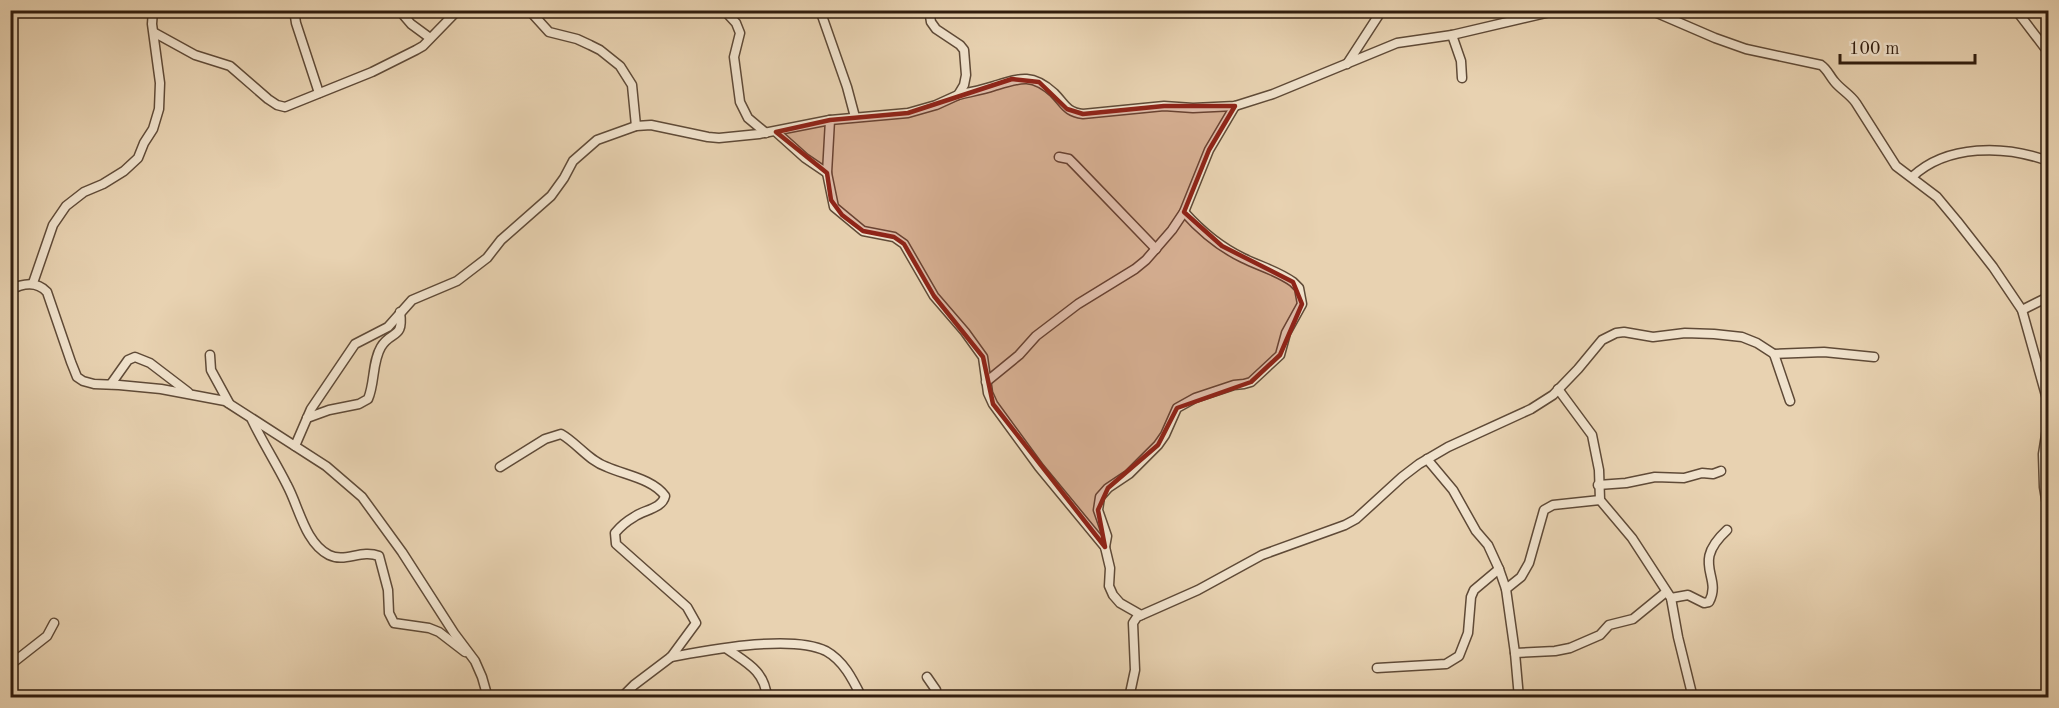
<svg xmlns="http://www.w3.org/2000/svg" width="2059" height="708" font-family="'Old Standard TT',serif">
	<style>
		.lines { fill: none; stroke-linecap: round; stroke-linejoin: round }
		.minor-casing { stroke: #5f4a37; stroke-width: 11 }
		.minor { stroke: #f0e2cc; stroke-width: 8 }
		.marked { fill: #8f2418; fill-opacity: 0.2; stroke: #8f2418; stroke-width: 4.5; stroke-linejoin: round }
	</style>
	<rect width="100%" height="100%" fill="#e8d2b1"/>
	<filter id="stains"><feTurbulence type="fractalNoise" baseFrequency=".00333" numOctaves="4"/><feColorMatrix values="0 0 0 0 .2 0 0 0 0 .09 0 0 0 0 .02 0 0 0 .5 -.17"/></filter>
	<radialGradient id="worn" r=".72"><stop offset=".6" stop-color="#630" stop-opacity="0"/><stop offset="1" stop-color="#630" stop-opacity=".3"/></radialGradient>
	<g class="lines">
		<defs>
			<g id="minor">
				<path d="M294,10L296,23L319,93"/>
				<path d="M399,10L411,24L430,38"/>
				<path d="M529,10L549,32L577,39L590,45L600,50L620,66L632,85L636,126"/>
				<path d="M724,10L736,23L740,33L734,57L740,102L748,118L766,133"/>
				<path d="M820,10L847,87L855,117"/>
				<path d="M1650,10L1715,38L1746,49L1821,65C1827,69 1829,75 1834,81C1840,89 1850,94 1856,103L1896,166L1937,197L1957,221L1993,267L2022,310L2047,399L2048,422L2043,454L2044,487L2048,511"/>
				<path d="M2016,10L2048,52"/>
				<path d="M155,33L195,55L230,66L268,99L277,105L285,107L372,72L416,50L423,46L458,10"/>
				<path d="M1452,35L1461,61L1462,78"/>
				<path d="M1347,64L1382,10"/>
				<path d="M958,95C970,92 982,90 994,86C1020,78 1032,73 1054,93C1065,104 1066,112 1083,114L1164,106L1193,108L1235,106L1273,94L1397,43L1452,35L1559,10"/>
				<path d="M830,120L827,173L834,207L863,231L894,237L904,244L934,296L965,332L983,357L988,393L993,404L1039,467L1105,547L1110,568L1109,586L1113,595L1120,603L1141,615"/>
				<path d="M776,132L805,158L827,173"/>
				<path d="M1059,157L1069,159L1075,165L1156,249"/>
				<path d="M1912,177C1947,144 2005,145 2048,161"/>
				<path d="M33,283L53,225L66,206L84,192L103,184L124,171L138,158L144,143L153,129L159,109L160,83L152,24L153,10"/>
				<path d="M10,290C23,283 37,281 47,292L71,362L77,377L83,381L94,384L119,385L161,389L225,401L326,466L362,497L402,552L454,633L475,661L482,677L488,698"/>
				<path d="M2022,310L2048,297"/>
				<path d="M1774,354L1824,352L1874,357"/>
				<path d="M210,355L211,370L229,403"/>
				<path d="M986,382L1019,355L1036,336L1078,304L1135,269L1146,260L1172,230L1184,212L1209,150L1235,106"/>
				<path d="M111,384L128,360L135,357L150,363L188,392"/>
				<path d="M1558,389L1592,435L1599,470L1600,500L1632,538L1671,598L1678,637L1693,698"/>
				<path d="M307,418L329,410L359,404L368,399C375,383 372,362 381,347C391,330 404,340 400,312"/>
				<path d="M252,420C263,443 276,463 287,485C299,507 305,543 329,555C345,563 361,549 379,556L388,590L389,613L394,623L429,628L439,632L465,652"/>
				<path d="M295,446L311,409L355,344L388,327L412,300L457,281L487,258L501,240L551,196L564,178L573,161L597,140L636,126L651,125L708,137L719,138L759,134L830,120L908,113L936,105L958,95L964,85L966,75L964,50L960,45L936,29L931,22L929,10"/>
				<path d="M1427,459L1453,490L1476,531L1488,545L1499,569L1506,589L1515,653L1519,698"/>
				<path d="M500,467L545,439L561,434C577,443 589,461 607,467C625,475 653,479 665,496C662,509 643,510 634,517C627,521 620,527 615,533L616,544L687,607L696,623L671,657L634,685L621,698"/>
				<path d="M1598,485L1626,483L1655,477L1684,478L1702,473L1713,474L1721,471"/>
				<path d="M1105,547L1107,536L1098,510L1100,497L1108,488L1129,474L1158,445L1165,435L1177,408L1195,398L1234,385L1244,384L1251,382L1280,355L1286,333L1302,304L1299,288L1293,282C1278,271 1259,266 1243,258C1220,247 1201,231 1184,212"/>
				<path d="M1506,589L1521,577L1529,563L1544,510L1553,505L1600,500"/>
				<path d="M1671,598L1688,595L1704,603L1709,602C1723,576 1690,564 1727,530"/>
				<path d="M727,649C747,663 765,671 767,698"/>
				<path d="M1515,653L1555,651L1570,648L1600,635L1609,625L1633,619L1666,592"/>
				<path d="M671,657C710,650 791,634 826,651C844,661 853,680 862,698"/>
				<path d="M10,665L47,636L54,623"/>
				<path d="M1377,668L1446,664L1459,656L1468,633L1471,597L1474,590L1499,569"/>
				<path d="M927,677L936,690L935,698"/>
				<path d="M1129,698L1135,670L1133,623L1137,617L1198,590L1262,555L1345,525L1356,519L1402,477L1419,464L1448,447L1531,409L1553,395L1578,369L1602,340L1616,333L1624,332L1653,337L1685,333L1714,334L1742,337L1757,343L1774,354L1790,401"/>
			</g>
		</defs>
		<!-- minor casing -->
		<use href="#minor" class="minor-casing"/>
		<!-- minor -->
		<use href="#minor" class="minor"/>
	</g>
	<!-- marked area -->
	<path class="marked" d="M1012,79L1039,82L1067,109L1083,114L1164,106H1235L1209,150L1184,212L1222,246L1293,282L1302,304L1280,355L1251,382L1177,408L1158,445L1108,488L1098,510L1105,547L993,404L983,357L934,296L904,244L894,237L863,231L842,215L831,200L827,173L776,132L830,120L908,113Z"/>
	<!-- margin -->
	<rect width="2059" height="708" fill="none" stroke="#e8d2b1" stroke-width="36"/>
	<rect x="12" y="12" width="2035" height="684" fill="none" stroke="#311d0e" stroke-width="3"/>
	<rect x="18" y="18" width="2023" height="672" fill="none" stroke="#311d0e" stroke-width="1.5"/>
	<!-- scale -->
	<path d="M1840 54v9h135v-9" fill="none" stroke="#311d0e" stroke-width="3"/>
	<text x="1849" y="54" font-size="18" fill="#311d0e" stroke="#f0e2cc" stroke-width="4.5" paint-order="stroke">100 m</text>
	<rect width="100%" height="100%" filter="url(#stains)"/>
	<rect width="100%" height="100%" fill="url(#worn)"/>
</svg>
